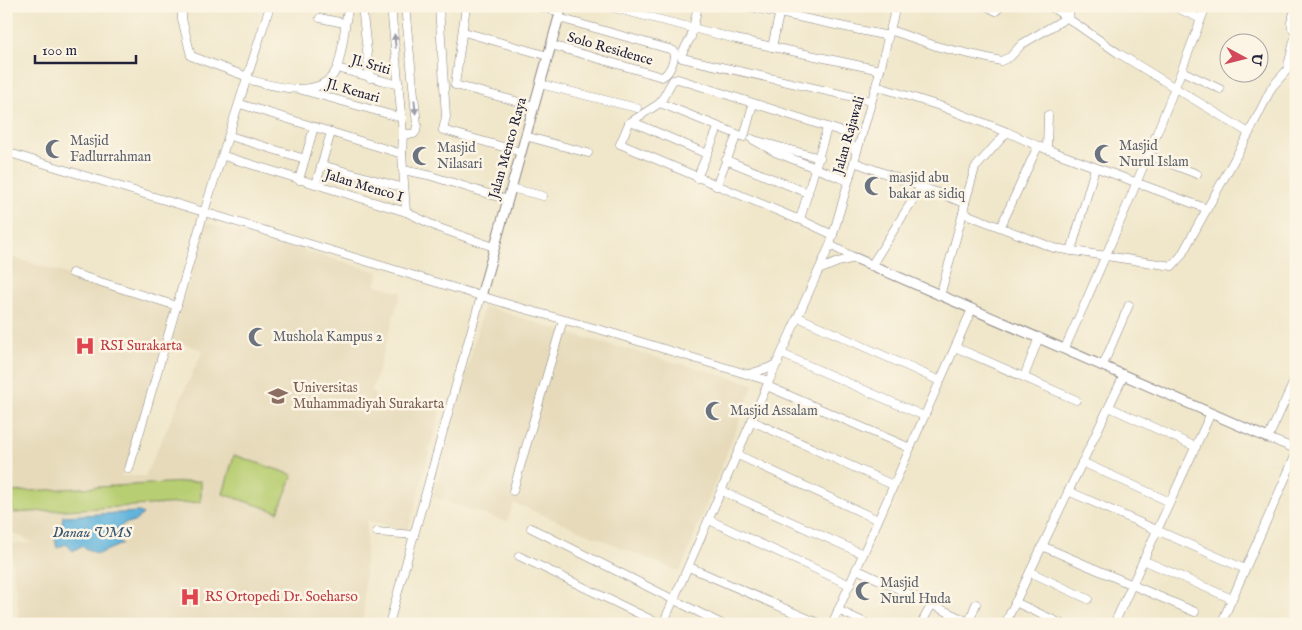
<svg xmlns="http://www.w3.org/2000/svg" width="1302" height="630" font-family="'IM FELL English',serif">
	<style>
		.built { fill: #e6daba }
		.green { fill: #b8ce72; stroke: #6d7856 }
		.water { fill: #60b4dc; stroke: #416b8c }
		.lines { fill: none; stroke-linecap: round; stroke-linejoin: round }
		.minor-casing { stroke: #898483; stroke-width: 9 }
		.major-casing { stroke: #898483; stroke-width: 11 }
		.minor { stroke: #fff; stroke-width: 8 }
		.major { stroke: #fff; stroke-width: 9 }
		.oneway { fill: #9c9ca7 }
		.labels { text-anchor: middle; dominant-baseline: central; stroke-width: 5; stroke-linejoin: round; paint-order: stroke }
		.street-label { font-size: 14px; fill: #22223b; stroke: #fcf5e5 }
		.worship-label { font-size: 14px; fill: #5b616d; stroke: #fcf5e5; text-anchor: start }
		.health-label { font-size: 14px; fill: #be3a42; stroke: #fcf5e5; text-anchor: start }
		.education-label { font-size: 14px; fill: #785e54; stroke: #fcf5e5; text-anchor: start }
		.water-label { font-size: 15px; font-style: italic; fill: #385573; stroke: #fcf5e5 }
	</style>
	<rect width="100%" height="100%" fill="#fcf5e5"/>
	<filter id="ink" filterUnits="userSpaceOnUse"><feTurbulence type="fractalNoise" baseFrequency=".02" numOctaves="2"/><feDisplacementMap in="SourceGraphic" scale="10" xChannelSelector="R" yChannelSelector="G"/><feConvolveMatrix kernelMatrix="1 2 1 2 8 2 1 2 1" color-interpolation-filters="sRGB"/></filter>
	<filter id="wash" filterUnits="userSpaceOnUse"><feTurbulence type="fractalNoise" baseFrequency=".0096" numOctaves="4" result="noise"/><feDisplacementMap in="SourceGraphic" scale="20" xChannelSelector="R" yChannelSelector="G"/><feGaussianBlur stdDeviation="1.12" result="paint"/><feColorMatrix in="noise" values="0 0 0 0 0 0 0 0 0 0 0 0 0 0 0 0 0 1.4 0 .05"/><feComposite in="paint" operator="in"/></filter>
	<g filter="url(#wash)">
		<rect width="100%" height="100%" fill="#f0e7cb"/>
		<!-- built -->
		<g class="built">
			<path d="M206,223L379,272L375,285L401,292L372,391L377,401L440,411L408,531L367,520L363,624H20L10,544L34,543L6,530V255L174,308L127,468L121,476H145L203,350L171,340Z"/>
			<path d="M484,306L575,335L754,384L680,572L514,503L507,522L433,497Z"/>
		</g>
		<!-- green -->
		<g class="green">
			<path d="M234,455L293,475L278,512L223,494Z"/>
			<path d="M201,481V502L13,513L11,492Z"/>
		</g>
		<!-- water -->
		<path class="water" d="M139,512L143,514L134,522L125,523L111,534L122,544L98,554L81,546L73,551L66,544L57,548L54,534L61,531L63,516Z"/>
	</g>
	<g filter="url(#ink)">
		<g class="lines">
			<defs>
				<g id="minor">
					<path d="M182,6V19L191,56L248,77"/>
					<path d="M362,6L370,78"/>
					<path d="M391,6L403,134H414L416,131L417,125L405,6"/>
					<path d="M439,6L446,117L443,130L521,152"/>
					<path d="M466,6L455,85L534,106"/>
					<path d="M537,6L560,12"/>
					<path d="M606,6L736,39L880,70"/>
					<path d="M698,6L691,37L681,55L682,58L871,101"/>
					<path d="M746,6L888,36"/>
					<path d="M986,6L996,11L1001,6"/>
					<path d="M1050,6L1118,53L1249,133"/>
					<path d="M1173,6L1201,19"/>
					<path d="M1296,7L1291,22L1292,28L1296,30"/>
					<path d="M320,18L344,23"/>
					<path d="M890,30L939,47L1001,61L1010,57L1022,44L1068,17L1072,6"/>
					<path d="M464,32L548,56"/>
					<path d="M551,45L662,77C670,73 675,60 674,51L669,49L559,18"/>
					<path d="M772,47L781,6"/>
					<path d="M337,68L399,85"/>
					<path d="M1182,71L1220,89"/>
					<path d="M247,79C272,86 321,101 336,70C343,57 344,23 349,6"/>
					<path d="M540,84L637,108"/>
					<path d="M876,86L943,107L1007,132"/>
					<path d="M302,90L402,118"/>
					<path d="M660,103L629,123L620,144L797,219L801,216L827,128"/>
					<path d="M240,104L402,154L406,212"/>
					<path d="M753,104L744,137L660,103L673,80L678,79L843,132L856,152"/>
					<path d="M633,122L707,154"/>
					<path d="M230,136L305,159"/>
					<path d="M525,136L588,153"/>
					<path d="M752,139L775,152L848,181"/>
					<path d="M754,140L820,158"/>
					<path d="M1038,146L1205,208"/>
					<path d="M1047,149L1048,115"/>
					<path d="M6,152L514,306L605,331L769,381L663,624"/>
					<path d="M402,154L403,134"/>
					<path d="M1148,155L1197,174"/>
					<path d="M224,156L406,212L439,228L494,247"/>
					<path d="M726,160L808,193"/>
					<path d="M854,162L965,203L963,213L1054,248L1172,266L1181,256L1249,133L1272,87L1287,70L1296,33"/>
					<path d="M322,165L404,188"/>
					<path d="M403,170L428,175L508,200"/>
					<path d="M697,178L718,128"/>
					<path d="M299,180L314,127"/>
					<path d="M316,184L331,132"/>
					<path d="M716,186L737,135"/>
					<path d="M511,188L543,196"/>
					<path d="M965,203L975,168L1007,132L1038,146L1001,226"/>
					<path d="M799,219L833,235"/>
					<path d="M830,245L855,258"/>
					<path d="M1071,251L1095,168"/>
					<path d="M871,266L921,187"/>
					<path d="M821,269L838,262L855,258"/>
					<path d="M72,273L177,306"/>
					<path d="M940,296L963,213"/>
					<path d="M798,317L940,381"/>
					<path d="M955,347L1076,400"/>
					<path d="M1065,348C1116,235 1163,122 1206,6"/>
					<path d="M782,354L924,416"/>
					<path d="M1103,365L1129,305"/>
					<path d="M749,374L768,368L778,363"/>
					<path d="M1024,377L1039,337"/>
					<path d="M1296,377L1268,438L1296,449"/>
					<path d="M769,381L830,245L876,86L896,6"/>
					<path d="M767,386L910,448"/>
					<path d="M1109,407L1196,447"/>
					<path d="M752,421L893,485"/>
					<path d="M738,455L878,520"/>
					<path d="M1082,462L1170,502"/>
					<path d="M129,469L204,212L270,6"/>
					<path d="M513,491L563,320"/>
					<path d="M722,491L863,554"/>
					<path d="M1068,491L1245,569"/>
					<path d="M709,520L850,585"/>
					<path d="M531,528L722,624"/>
					<path d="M377,532L414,535"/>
					<path d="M1042,546L1195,612"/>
					<path d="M519,556L660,624"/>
					<path d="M1143,560L1232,599"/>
					<path d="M689,567L820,624"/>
					<path d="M856,569L973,624"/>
					<path d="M1030,572L1088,599"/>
					<path d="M1015,602L1062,624"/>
					<path d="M838,610L868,624"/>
					<path d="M969,622L976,604"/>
					<path d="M389,624L481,296"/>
					<path d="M832,624L972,309"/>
					<path d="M921,624L932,604"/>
					<path d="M1005,624L1124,375"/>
					<path d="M1114,624L1211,413"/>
					<path d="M1221,624L1296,454"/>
				</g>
				<g id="major">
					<path d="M855,258L1268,438"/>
					<path d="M481,296L562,6"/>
				</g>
			</defs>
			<!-- minor casing -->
			<use href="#minor" class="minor-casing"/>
			<!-- major casing -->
			<use href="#major" class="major-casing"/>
			<!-- minor -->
			<use href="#minor" class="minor"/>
			<!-- major -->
			<use href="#major" class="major"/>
		</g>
		<!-- one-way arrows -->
		<defs><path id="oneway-solid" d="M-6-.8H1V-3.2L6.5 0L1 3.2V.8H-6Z" transform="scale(1.25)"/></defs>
		<g class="oneway">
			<use href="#oneway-solid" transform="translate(395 41) rotate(-95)"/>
			<use href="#oneway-solid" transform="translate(415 107) rotate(85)"/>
		</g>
	</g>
	<!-- icons -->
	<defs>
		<symbol id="mosque-bare" viewBox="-9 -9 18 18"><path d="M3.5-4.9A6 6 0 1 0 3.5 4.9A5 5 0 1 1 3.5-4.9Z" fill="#6b7280" stroke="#fcf5e5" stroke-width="2.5" paint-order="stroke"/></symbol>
		<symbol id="hospital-bare" viewBox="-9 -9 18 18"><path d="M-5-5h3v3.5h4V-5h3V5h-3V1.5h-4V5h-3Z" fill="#e0444e" stroke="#fcf5e5" stroke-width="2.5" paint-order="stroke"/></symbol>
		<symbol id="university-bare" viewBox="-9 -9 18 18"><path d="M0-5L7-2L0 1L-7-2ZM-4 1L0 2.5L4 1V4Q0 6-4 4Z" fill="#8d6e63" stroke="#fcf5e5" stroke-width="2.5" paint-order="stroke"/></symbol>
	</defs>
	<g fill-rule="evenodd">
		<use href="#mosque-bare" x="41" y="135" width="28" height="28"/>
		<use href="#mosque-bare" x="1090" y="140" width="28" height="28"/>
		<use href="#mosque-bare" x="408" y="142" width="28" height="28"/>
		<use href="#mosque-bare" x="860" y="172" width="28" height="28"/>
		<use href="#mosque-bare" x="244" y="323" width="28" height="28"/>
		<use href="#hospital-bare" x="71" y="332" width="28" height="28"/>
		<use href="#university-bare" x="264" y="382" width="28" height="28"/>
		<use href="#mosque-bare" x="701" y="397" width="28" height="28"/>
		<use href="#mosque-bare" x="851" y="577" width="28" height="28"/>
		<use href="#hospital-bare" x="176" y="583" width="28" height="28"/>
	</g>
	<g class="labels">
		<!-- street labels -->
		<g class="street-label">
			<text transform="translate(610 49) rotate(16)">Solo Residence</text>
			<text transform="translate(371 65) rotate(16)">Jl. Sriti</text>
			<text transform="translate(353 91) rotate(16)">Jl. Kenari</text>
			<text transform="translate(849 135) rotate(-74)">Jalan Rajawali</text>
			<text transform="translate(508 148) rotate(-74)">Jalan Menco Raya</text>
			<text transform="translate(364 186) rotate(17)">Jalan Menco I</text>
		</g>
		<!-- worship labels -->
		<g class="worship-label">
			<text x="70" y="141">Masjid<tspan x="70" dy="16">Fadlurrahman</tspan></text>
			<text x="1119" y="146">Masjid<tspan x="1119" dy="16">Nurul Islam</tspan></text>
			<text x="437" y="148">Masjid<tspan x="437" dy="16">Nilasari</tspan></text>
			<text x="889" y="178">masjid abu<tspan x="889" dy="16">bakar as sidiq</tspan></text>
			<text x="273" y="337">Mushola Kampus 2</text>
			<text x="730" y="411">Masjid Assalam</text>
			<text x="880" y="583">Masjid<tspan x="880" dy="16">Nurul Huda</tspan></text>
		</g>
		<!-- health labels -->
		<g class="health-label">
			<text x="100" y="346">RSI Surakarta</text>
			<text x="205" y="597">RS Ortopedi Dr. Soeharso</text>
		</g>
		<!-- education labels -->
		<g class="education-label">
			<text x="293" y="388">Universitas<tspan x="293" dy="16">Muhammadiyah Surakarta</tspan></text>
		</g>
		<!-- water labels -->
		<g class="water-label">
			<text x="92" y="532">Danau UMS</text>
		</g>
	</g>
	<!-- margin -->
	<rect width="1302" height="630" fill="none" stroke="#fcf5e5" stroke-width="25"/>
	<!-- north arrow -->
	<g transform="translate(1244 58) rotate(97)"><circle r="24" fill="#fcf5e5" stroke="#a5a1a1"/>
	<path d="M0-4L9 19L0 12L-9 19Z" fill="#d1495b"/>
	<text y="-8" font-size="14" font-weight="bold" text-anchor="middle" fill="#22223b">U</text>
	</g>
	<!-- scale -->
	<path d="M35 55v8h101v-8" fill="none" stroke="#22223b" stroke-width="2.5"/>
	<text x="42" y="55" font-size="15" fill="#22223b" stroke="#fcf5e5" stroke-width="4" paint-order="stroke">100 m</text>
</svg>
